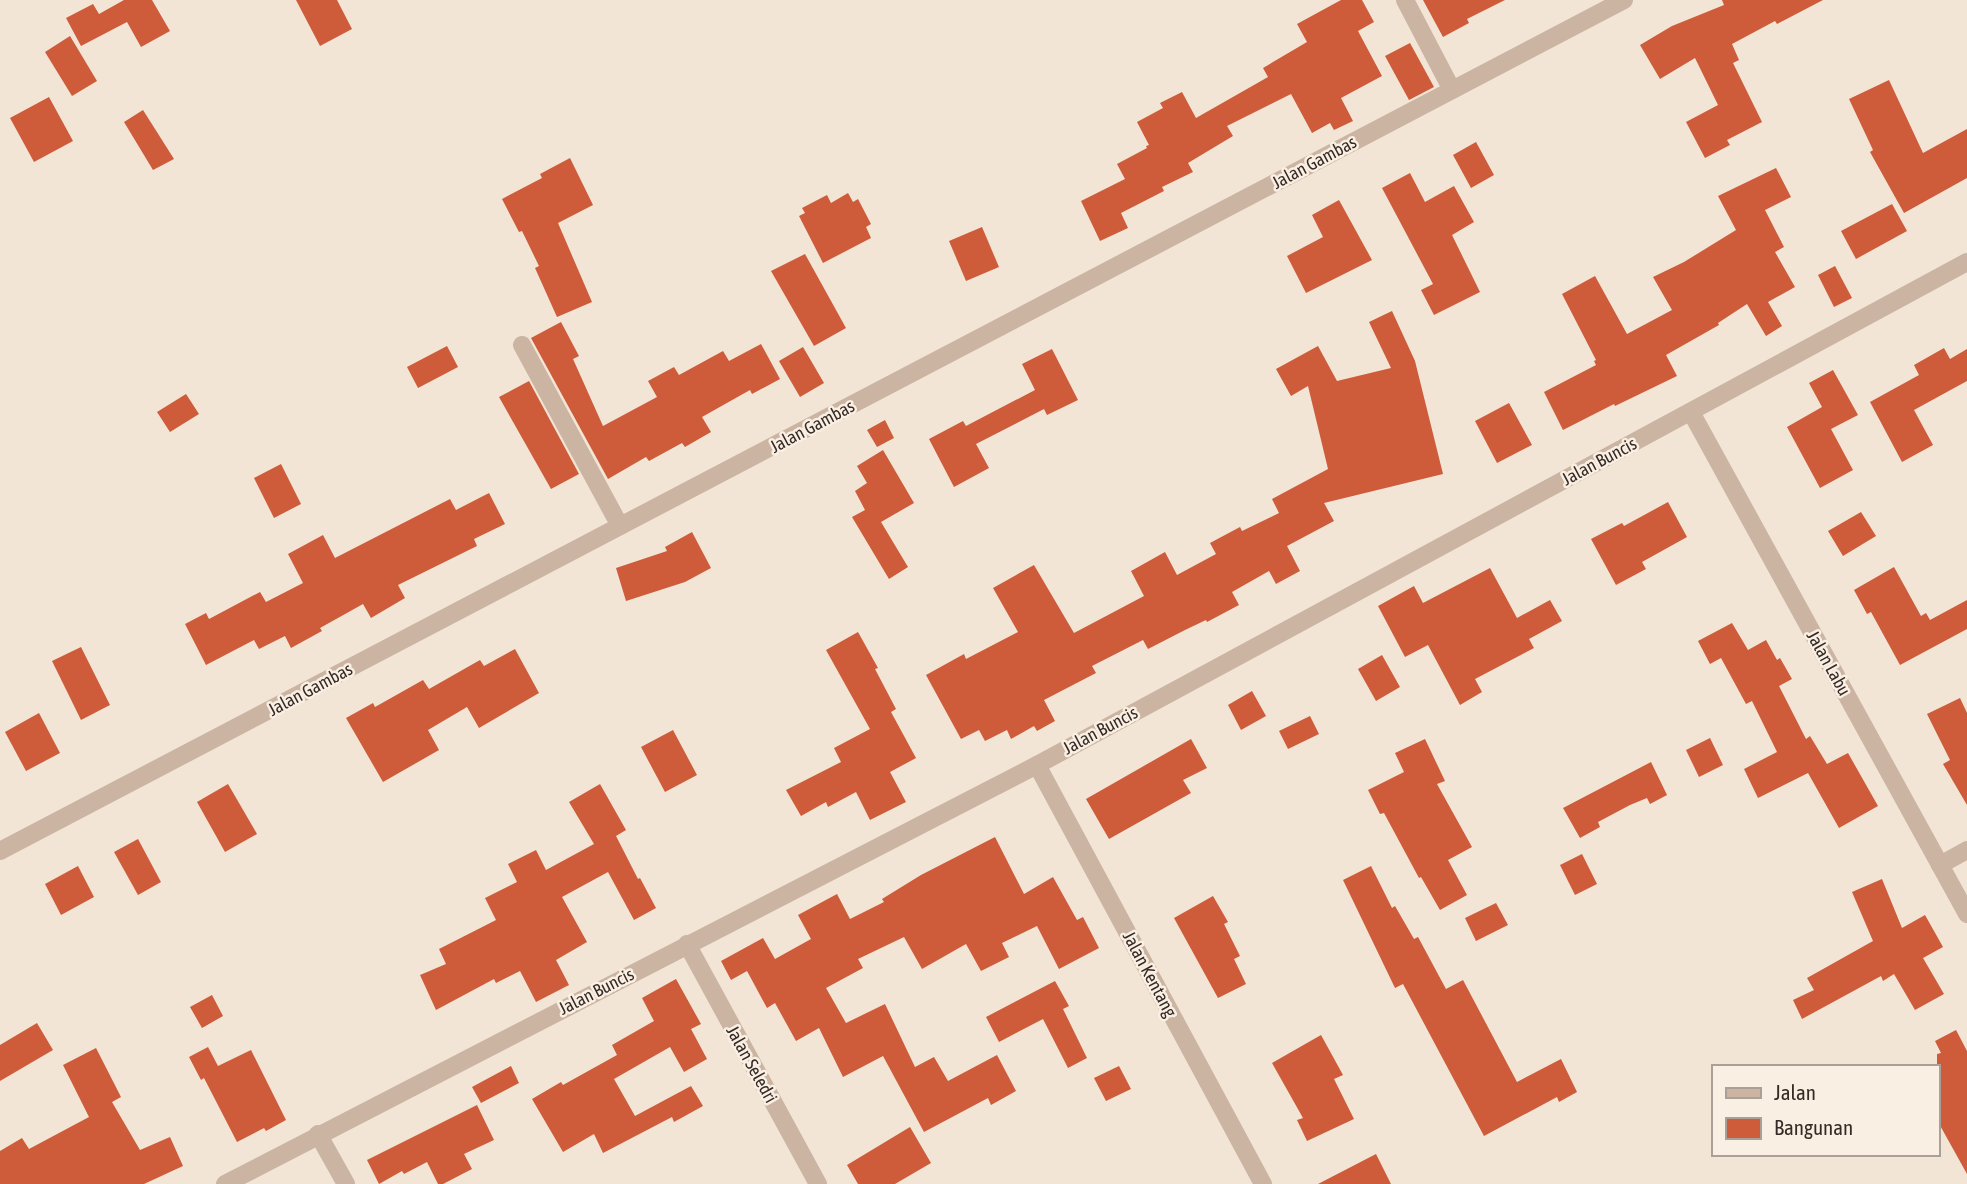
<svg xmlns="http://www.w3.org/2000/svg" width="1967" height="1184" font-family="'Asap Condensed',sans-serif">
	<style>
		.building { fill: #ce5b39 }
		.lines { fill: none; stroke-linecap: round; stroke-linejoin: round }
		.minor { stroke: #cbb4a2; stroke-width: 18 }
		.labels { text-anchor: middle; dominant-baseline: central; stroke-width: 5; stroke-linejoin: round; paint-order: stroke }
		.street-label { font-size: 18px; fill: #352a25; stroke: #faefe3 }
	</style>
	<rect width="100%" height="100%" fill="#f2e5d6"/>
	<!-- building -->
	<g class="building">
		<path d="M124,0H152L170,31L141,47L127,22L81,46L66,18L93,4L99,14Z"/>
		<path d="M296,0H337L352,29L320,46Z"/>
		<path d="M1341,0H1362L1374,22L1358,31L1382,76L1341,98L1353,121L1334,130L1330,123L1312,133L1291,94L1227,126L1233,136L1188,163L1193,172L1162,187L1164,191L1121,213L1128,228L1100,241L1081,201L1125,179L1117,164L1147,148L1146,146L1149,145L1137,122L1163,108L1160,103L1182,92L1196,118L1268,77L1263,68L1307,42L1297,24Z"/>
		<path d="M1423,0H1505L1467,19L1469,23L1443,37Z"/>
		<path d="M1722,0H1823L1777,24L1775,21L1732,44L1739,60L1733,63L1762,122L1727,140L1730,145L1705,158L1686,122L1718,105L1695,58L1660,79L1640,45L1672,26L1724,5Z"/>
		<path d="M70,36L97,81L72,96L45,52Z"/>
		<path d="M1410,43L1434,87L1409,100L1385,56Z"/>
		<path d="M1889,80L1923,153L1967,129V178L1904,213L1870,152L1873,150L1849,99Z"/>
		<path d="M49,97L73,141L34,162L10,118Z"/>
		<path d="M143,110L174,159L153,170L124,122Z"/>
		<path d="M1476,142L1494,175L1471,188L1453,155Z"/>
		<path d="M570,158L593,205L558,223L592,302L557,317L535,268L539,266L522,231L519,232L502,199L542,178L540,174Z"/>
		<path d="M1776,168L1791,197L1765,210L1784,247L1775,252L1795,287L1768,302L1782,326L1766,336L1747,304L1718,323L1719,325L1666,355L1677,376L1615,406L1614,404L1563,430L1544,392L1596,365L1594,361L1596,360L1562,294L1595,276L1627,334L1672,310L1653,277L1684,262L1736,230L1718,196Z"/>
		<path d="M1410,173L1425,202L1454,186L1474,222L1452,235L1480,292L1434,315L1421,290L1433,284L1382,188Z"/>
		<path d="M848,193L853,202L858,199L871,224L866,227L871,238L823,263L799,216L805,213L802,208L827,195L831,203Z"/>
		<path d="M1339,200L1372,260L1306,293L1287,256L1323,237L1312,215Z"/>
		<path d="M1892,204L1907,231L1856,259L1841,231Z"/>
		<path d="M982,227L999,267L966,281L949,241Z"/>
		<path d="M805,254L846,328L814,346L771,271Z"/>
		<path d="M1835,266L1852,298L1834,307L1818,275Z"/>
		<path d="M1392,311L1415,361L1443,474L1324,503L1334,521L1287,546L1300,571L1276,584L1269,571L1232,592L1239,605L1207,622L1206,620L1185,630L1148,649L1143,640L1092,666L1096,673L1044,700L1055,721L1037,731L1034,726L1011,739L1007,730L985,741L979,730L961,739L926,675L964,654L966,659L1018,632L993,588L1034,565L1074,633L1144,596L1131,571L1165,552L1177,575L1216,554L1210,543L1240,527L1242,531L1279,513L1272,499L1328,469L1308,386L1291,396L1276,369L1318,346L1337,381L1391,368L1369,322Z"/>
		<path d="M561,322L579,356L573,359L603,426L657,397L648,381L674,367L679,375L723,351L729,361L761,344L780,379L752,394L750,390L702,417L711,432L685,447L682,443L649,461L646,457L608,479L531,338Z"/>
		<path d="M447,346L458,367L418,388L407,367Z"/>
		<path d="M803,347L824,383L800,397L779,361Z"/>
		<path d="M1944,348L1950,359L1967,349V381L1914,410L1933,445L1902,462L1870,402L1919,375L1914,365Z"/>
		<path d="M1052,349L1078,400L1047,415L1044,409L976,444L989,468L954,487L929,439L963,421L966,426L1035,390L1022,364Z"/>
		<path d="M1833,370L1858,415L1831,429L1853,470L1820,488L1787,427L1822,407L1809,383Z"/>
		<path d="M529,381L579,474L551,489L499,397Z"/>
		<path d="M186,394L199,414L170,432L157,412Z"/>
		<path d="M1509,403L1532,445L1497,463L1475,421Z"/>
		<path d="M885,420L894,438L877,447L867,430Z"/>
		<path d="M883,450L914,503L881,522L908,567L889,579L852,517L865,510L855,491L867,483L857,466Z"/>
		<path d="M281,464L301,504L274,518L254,478Z"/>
		<path d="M489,493L505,524L474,539L477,546L398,585L405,598L371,618L363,604L320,628L322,631L291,648L285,636L259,649L254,640L206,665L185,624L206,613L209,619L260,592L266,602L303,583L288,554L323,535L335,558L450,499L456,510Z"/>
		<path d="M1668,502L1687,537L1642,562L1646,569L1616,585L1591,539L1622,523L1624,526Z"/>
		<path d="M1861,512L1876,536L1843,556L1828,531Z"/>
		<path d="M692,532L711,568L685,582L626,601L616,568L667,551L665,547Z"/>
		<path d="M1894,567L1921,616L1926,613L1930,620L1967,600V629L1900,665L1871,612L1867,614L1854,590Z"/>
		<path d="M1490,568L1517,618L1550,600L1562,621L1529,639L1534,648L1475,679L1482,692L1460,705L1428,645L1405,657L1378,606L1414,586L1423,603Z"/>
		<path d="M1732,623L1748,650L1766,640L1777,660L1780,658L1792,679L1779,686L1806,739L1810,736L1827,764L1848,753L1878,806L1839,828L1808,773L1758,798L1744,769L1777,752L1752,701L1746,704L1721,658L1710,664L1698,641Z"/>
		<path d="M858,632L878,668L875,669L896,709L891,712L916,758L890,772L906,802L870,820L856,792L828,807L826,802L801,816L786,790L841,762L834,748L870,729L826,650Z"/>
		<path d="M81,647L110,705L81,720L52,661Z"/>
		<path d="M515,649L539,693L479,728L467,707L428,730L439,750L383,782L346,718L373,703L375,707L423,680L429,689L480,660L484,666Z"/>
		<path d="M1382,655L1400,687L1376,701L1358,669Z"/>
		<path d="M1252,691L1266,716L1241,730L1228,705Z"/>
		<path d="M1960,698L1967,713V805L1943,764L1950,760L1927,714Z"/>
		<path d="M39,713L60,753L26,771L5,732Z"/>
		<path d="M1310,716L1319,734L1288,749L1279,731Z"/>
		<path d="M673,730L697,775L665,792L641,747Z"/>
		<path d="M1710,738L1723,765L1699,777L1686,750Z"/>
		<path d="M1191,739L1207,768L1183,780L1191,793L1109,839L1086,799Z"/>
		<path d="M1425,739L1445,781L1437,784L1472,847L1448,860L1467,895L1440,910L1421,877L1419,878L1384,813L1380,814L1368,790L1404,772L1395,753Z"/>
		<path d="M1651,762L1667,795L1650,804L1647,798L1630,805L1598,822L1600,827L1580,838L1563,808Z"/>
		<path d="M228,784L257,834L225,852L197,802Z"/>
		<path d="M600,784L626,830L616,836L638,879L640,878L656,908L634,920L608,872L562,897L587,942L556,960L569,985L536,1002L520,971L496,983L494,979L436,1010L420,975L446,964L439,949L496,920L485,898L517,882L508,864L536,850L546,870L594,844L569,802Z"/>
		<path d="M995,837L1024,894L1053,877L1077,920L1083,917L1099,948L1059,969L1037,926L1002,943L1009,957L981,971L966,944L922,969L904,937L858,959L863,968L826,988L846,1023L885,1004L915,1067L934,1057L948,1081L997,1055L1016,1091L991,1105L988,1098L924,1132L883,1056L843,1077L819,1028L796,1041L775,1003L767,1008L747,971L731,980L721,961L763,938L775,959L811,939L798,915L837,894L850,919L884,902L882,899L921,875Z"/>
		<path d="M138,839L161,882L138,895L114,852Z"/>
		<path d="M1582,854L1597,884L1575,895L1560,865Z"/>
		<path d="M78,866L94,897L61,915L45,884Z"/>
		<path d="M1371,866L1392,908L1395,906L1414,939L1418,937L1446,989L1463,980L1517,1082L1561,1059L1577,1092L1559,1102L1557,1097L1484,1136L1403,984L1395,988L1343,880Z"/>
		<path d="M1882,879L1902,928L1925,915L1943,947L1923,958L1944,994L1915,1010L1894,974L1883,981L1881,976L1802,1019L1793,1000L1814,990L1807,978L1873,941L1852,892Z"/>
		<path d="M1213,896L1228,922L1224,924L1240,956L1234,959L1246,984L1218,998L1174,918Z"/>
		<path d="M1496,903L1508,925L1476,941L1465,918Z"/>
		<path d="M676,979L701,1024L691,1029L707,1059L684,1072L670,1047L614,1079L635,1116L691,1086L703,1106L674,1122L672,1117L603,1153L594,1134L563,1152L532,1099L561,1082L563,1085L617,1055L612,1045L654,1021L642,998Z"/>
		<path d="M1055,981L1069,1006L1063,1009L1087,1058L1068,1068L1043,1019L999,1042L986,1017Z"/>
		<path d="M212,995L223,1016L202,1028L190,1007Z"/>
		<path d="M37,1023L53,1050L0,1081V1045Z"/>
		<path d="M1956,1030L1967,1051V1174L1937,1120V1054L1941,1053L1935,1041Z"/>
		<path d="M1321,1035L1343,1075L1334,1079L1354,1119L1307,1141L1297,1120L1303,1118L1272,1063Z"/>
		<path d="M208,1047L218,1066L251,1050L286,1120L266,1131L264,1128L237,1142L204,1078L201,1080L189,1057Z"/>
		<path d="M96,1048L121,1097L112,1102L140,1150L170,1137L183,1166L144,1184H0V1151L22,1138L29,1149L89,1117L63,1065Z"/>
		<path d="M511,1066L519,1083L481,1103L472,1087Z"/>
		<path d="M1119,1066L1131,1089L1106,1101L1094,1078Z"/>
		<path d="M477,1105L494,1140L464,1154L472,1169L443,1184H438L427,1162L404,1174L402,1171L379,1184L367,1160Z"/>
		<path d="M910,1127L931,1163L895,1184H858L847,1165Z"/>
		<path d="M1376,1154L1391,1184H1318Z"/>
	</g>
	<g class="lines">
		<!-- minor -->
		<g class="minor">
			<path d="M1405,0L1452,90"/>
			<path d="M522,345L620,526"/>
			<path d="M1691,412L1967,914"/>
			<path d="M1037,765L1263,1184"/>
			<path d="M0,851L1624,0"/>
			<path d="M1940,865L1967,850"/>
			<path d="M687,944L818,1184"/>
			<path d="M318,1134L346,1184"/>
			<path d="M225,1184L1037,765L1967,262"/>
		</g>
	</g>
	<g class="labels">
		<!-- street labels -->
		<g class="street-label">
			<text transform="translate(1314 162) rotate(-28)">Jalan Gambas</text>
			<text transform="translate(812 426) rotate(-28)">Jalan Gambas</text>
			<text transform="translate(1599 461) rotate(-28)">Jalan Buncis</text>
			<text transform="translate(1829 663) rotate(61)">Jalan Labu</text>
			<text transform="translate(310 689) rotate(-28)">Jalan Gambas</text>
			<text transform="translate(1100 730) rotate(-28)">Jalan Buncis</text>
			<text transform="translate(1150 974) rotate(62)">Jalan Kentang</text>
			<text transform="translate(596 991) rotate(-27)">Jalan Buncis</text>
			<text transform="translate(752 1064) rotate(61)">Jalan Seledri</text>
		</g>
	</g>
	<!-- legend -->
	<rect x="1712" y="1065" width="228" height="91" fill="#faefe3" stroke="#aba097" stroke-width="2"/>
	<rect x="1726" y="1088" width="35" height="10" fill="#cbb4a2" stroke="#aba097" stroke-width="2"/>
	<text x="1774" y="1100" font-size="21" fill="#352a25">Jalan</text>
	<rect x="1726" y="1118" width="35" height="21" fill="#ce5b39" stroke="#aba097" stroke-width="2"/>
	<text x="1774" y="1135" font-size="21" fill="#352a25">Bangunan</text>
</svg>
